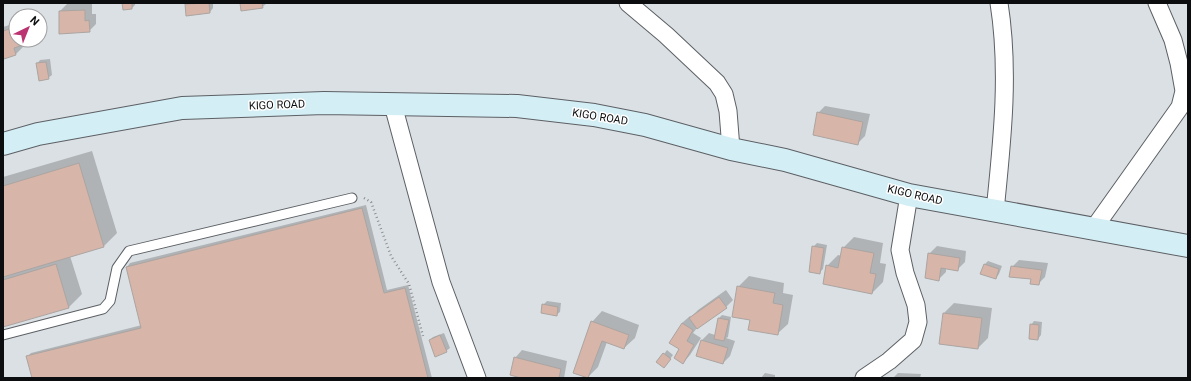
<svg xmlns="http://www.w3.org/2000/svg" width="1191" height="381" font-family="Roboto,sans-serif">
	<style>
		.shadow { fill: #0003 }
		.building { fill: #d7b5a9; stroke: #aba5a2 }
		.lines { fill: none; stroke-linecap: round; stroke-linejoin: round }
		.lane-casing { stroke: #5c6064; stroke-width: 11 }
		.street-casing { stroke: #5c6064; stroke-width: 19 }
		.secondary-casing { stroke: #5c6064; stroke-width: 24 }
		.path { stroke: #898d90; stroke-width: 2.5; stroke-dasharray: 1 3; stroke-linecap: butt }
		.lane { stroke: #fff; stroke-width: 9 }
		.street { stroke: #fff; stroke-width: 17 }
		.secondary { stroke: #d4eef6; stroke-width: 22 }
		.labels { text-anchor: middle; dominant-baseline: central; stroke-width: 3; stroke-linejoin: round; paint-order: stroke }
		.street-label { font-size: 11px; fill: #0c0d0f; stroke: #fff }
	</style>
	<rect width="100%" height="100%" fill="#dbe0e4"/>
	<!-- shadow -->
	<g class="shadow">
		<path d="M123,3H135V5L132,8Z"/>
		<path d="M187,3H213V8L210,12L187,15Z"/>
		<path d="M241,3H266V4L262,7Z"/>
		<path d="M67,4H92V14H96V24L89,31L60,11Z"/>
		<path d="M16,23V40H29L22,45L23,47L16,54L5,58L3,52V27Z"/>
		<path d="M50,59L52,75L48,78L37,64L40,60Z"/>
		<path d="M825,106L870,114L865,136L858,143L818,113Z"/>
		<path d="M92,151L117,233L104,246L70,256L82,294L69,307L3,326V177Z"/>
		<path d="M366,205L387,290L408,285L432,378H33L28,356L31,353L142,325L127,267L130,263Z"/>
		<path d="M854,237L883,243L880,263L886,264L883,282L872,293L827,266L838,255L842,256L843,248Z"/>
		<path d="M817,243L827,245L823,269L819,273L813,247Z"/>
		<path d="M937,246L966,251L965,262L957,270L946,268V272L938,280L929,254Z"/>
		<path d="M1019,260L1048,263L1045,277L1038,284L1032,278L1012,267Z"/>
		<path d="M988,261L1002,266L999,274L996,278L985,264Z"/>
		<path d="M749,276L784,283L783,293L793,295L788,324L777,334L751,319L738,287Z"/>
		<path d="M726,290L733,300L726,307L697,328L693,333L701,338L690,355L683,363L681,349L682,323L690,316L691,317L698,310Z"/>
		<path d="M547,301L561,303L560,312L556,315L543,305Z"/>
		<path d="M954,303L992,308L988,338L978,348L944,313Z"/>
		<path d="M602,311L639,325L635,338L624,348L607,342L598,367L588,377L592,322Z"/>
		<path d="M722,315L731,317L728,337L726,338L735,341L730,356L723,363L702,340L709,333L715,335L719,318Z"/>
		<path d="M1034,321L1042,322L1041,335L1038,339L1031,325Z"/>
		<path d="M444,333L450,348L446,351L430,340L433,337Z"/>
		<path d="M522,350L567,361L564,378H525L515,358Z"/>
		<path d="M667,350L673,355L667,363L664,354Z"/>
		<path d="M765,373L775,375V378H761Z"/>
		<path d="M898,373L921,374L920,378H893Z"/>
	</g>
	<!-- building -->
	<g class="building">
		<path d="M122,3H132V9L123,10Z"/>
		<path d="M209,3L210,13L186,16L185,4Z"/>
		<path d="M240,3H262L263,8L241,11Z"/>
		<path d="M85,10V21L89,20L90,32L59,34V11Z"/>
		<path d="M16,27V40H25L26,44L14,48L16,55L4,59L3,54V31Z"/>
		<path d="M46,62L49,79L39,81L36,63Z"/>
		<path d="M817,112L863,122L858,145L813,135Z"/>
		<path d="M79,163L104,247L3,277V186Z"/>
		<path d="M362,208L384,293L405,288L428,378H32L26,356L141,328L126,267Z"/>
		<path d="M812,246L824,248L820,274L809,272Z"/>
		<path d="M842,247L874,253L870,273L876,274L872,294L823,284L826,265L838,268Z"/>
		<path d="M928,253L960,258L958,271L941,268L939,281L925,278Z"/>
		<path d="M56,264L69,308L3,327V280Z"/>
		<path d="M984,264L999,269L996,279L980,274Z"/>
		<path d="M1011,266L1042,270L1039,285L1030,284L1031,279L1009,277Z"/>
		<path d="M737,286L775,293L773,303L783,305L778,335L748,330L750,320L732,317Z"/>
		<path d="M719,297L727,308L697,329L689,318Z"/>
		<path d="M542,304L558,307L557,316L541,313Z"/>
		<path d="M943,313L982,318L978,349L939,344Z"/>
		<path d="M718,318L729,320L724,341L714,339Z"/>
		<path d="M591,321L629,335L624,349L602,341L588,378L573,373Z"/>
		<path d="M682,323L693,330L687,341L694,345L683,364L674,358L679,349L669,343Z"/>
		<path d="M1030,324L1039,325L1038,340L1029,339Z"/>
		<path d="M440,335L447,352L435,357L429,340Z"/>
		<path d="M701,340L728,348L723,364L696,356Z"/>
		<path d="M663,353L671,359L664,368L656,362Z"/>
		<path d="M514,357L561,369L559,378H521L510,375Z"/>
	</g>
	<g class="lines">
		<defs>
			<path id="lane" d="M3,335L103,309L110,301L117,268L129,251L352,198"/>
			<g id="street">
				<path d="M628,3L666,35L717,83L724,94L728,111L731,149"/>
				<path d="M393,105L441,282L477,378"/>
				<path d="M995,211C1002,142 1010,72 999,3"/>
				<path d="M1094,228L1180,107L1184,91L1179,63L1173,40L1157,3"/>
				<path d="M864,378L889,361L913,340L918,322L916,305L905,273L900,250L909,195"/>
			</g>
			<path id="secondary" d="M3,144L38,134L182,108L324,103L517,106L594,115L645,125L731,149L785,160L909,195L1188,246"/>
		</defs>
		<!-- lane casing -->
		<use href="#lane" class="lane-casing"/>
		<!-- street casing -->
		<use href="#street" class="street-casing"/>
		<!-- secondary casing -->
		<use href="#secondary" class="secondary-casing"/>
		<!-- path -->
		<path class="path" d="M364,198L371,202L391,256L409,284L423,336"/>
		<!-- lane -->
		<use href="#lane" class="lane"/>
		<!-- street -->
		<use href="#street" class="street"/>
		<!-- secondary -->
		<use href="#secondary" class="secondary"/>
	</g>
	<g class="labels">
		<!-- street labels -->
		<g class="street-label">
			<text transform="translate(277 105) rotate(-2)">KIGO ROAD</text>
			<text transform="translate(600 117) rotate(9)">KIGO ROAD</text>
			<text transform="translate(915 195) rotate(13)">KIGO ROAD</text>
		</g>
	</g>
	<!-- border -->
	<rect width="1191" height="381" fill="none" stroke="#0c0d0f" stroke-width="8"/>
	<!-- north arrow -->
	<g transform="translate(28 28) rotate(43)"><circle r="19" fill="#ffffff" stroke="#9e9e9f"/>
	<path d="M0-3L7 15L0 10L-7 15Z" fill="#bc3371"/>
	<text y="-6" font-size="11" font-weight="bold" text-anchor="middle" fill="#0c0d0f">N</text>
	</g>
</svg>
